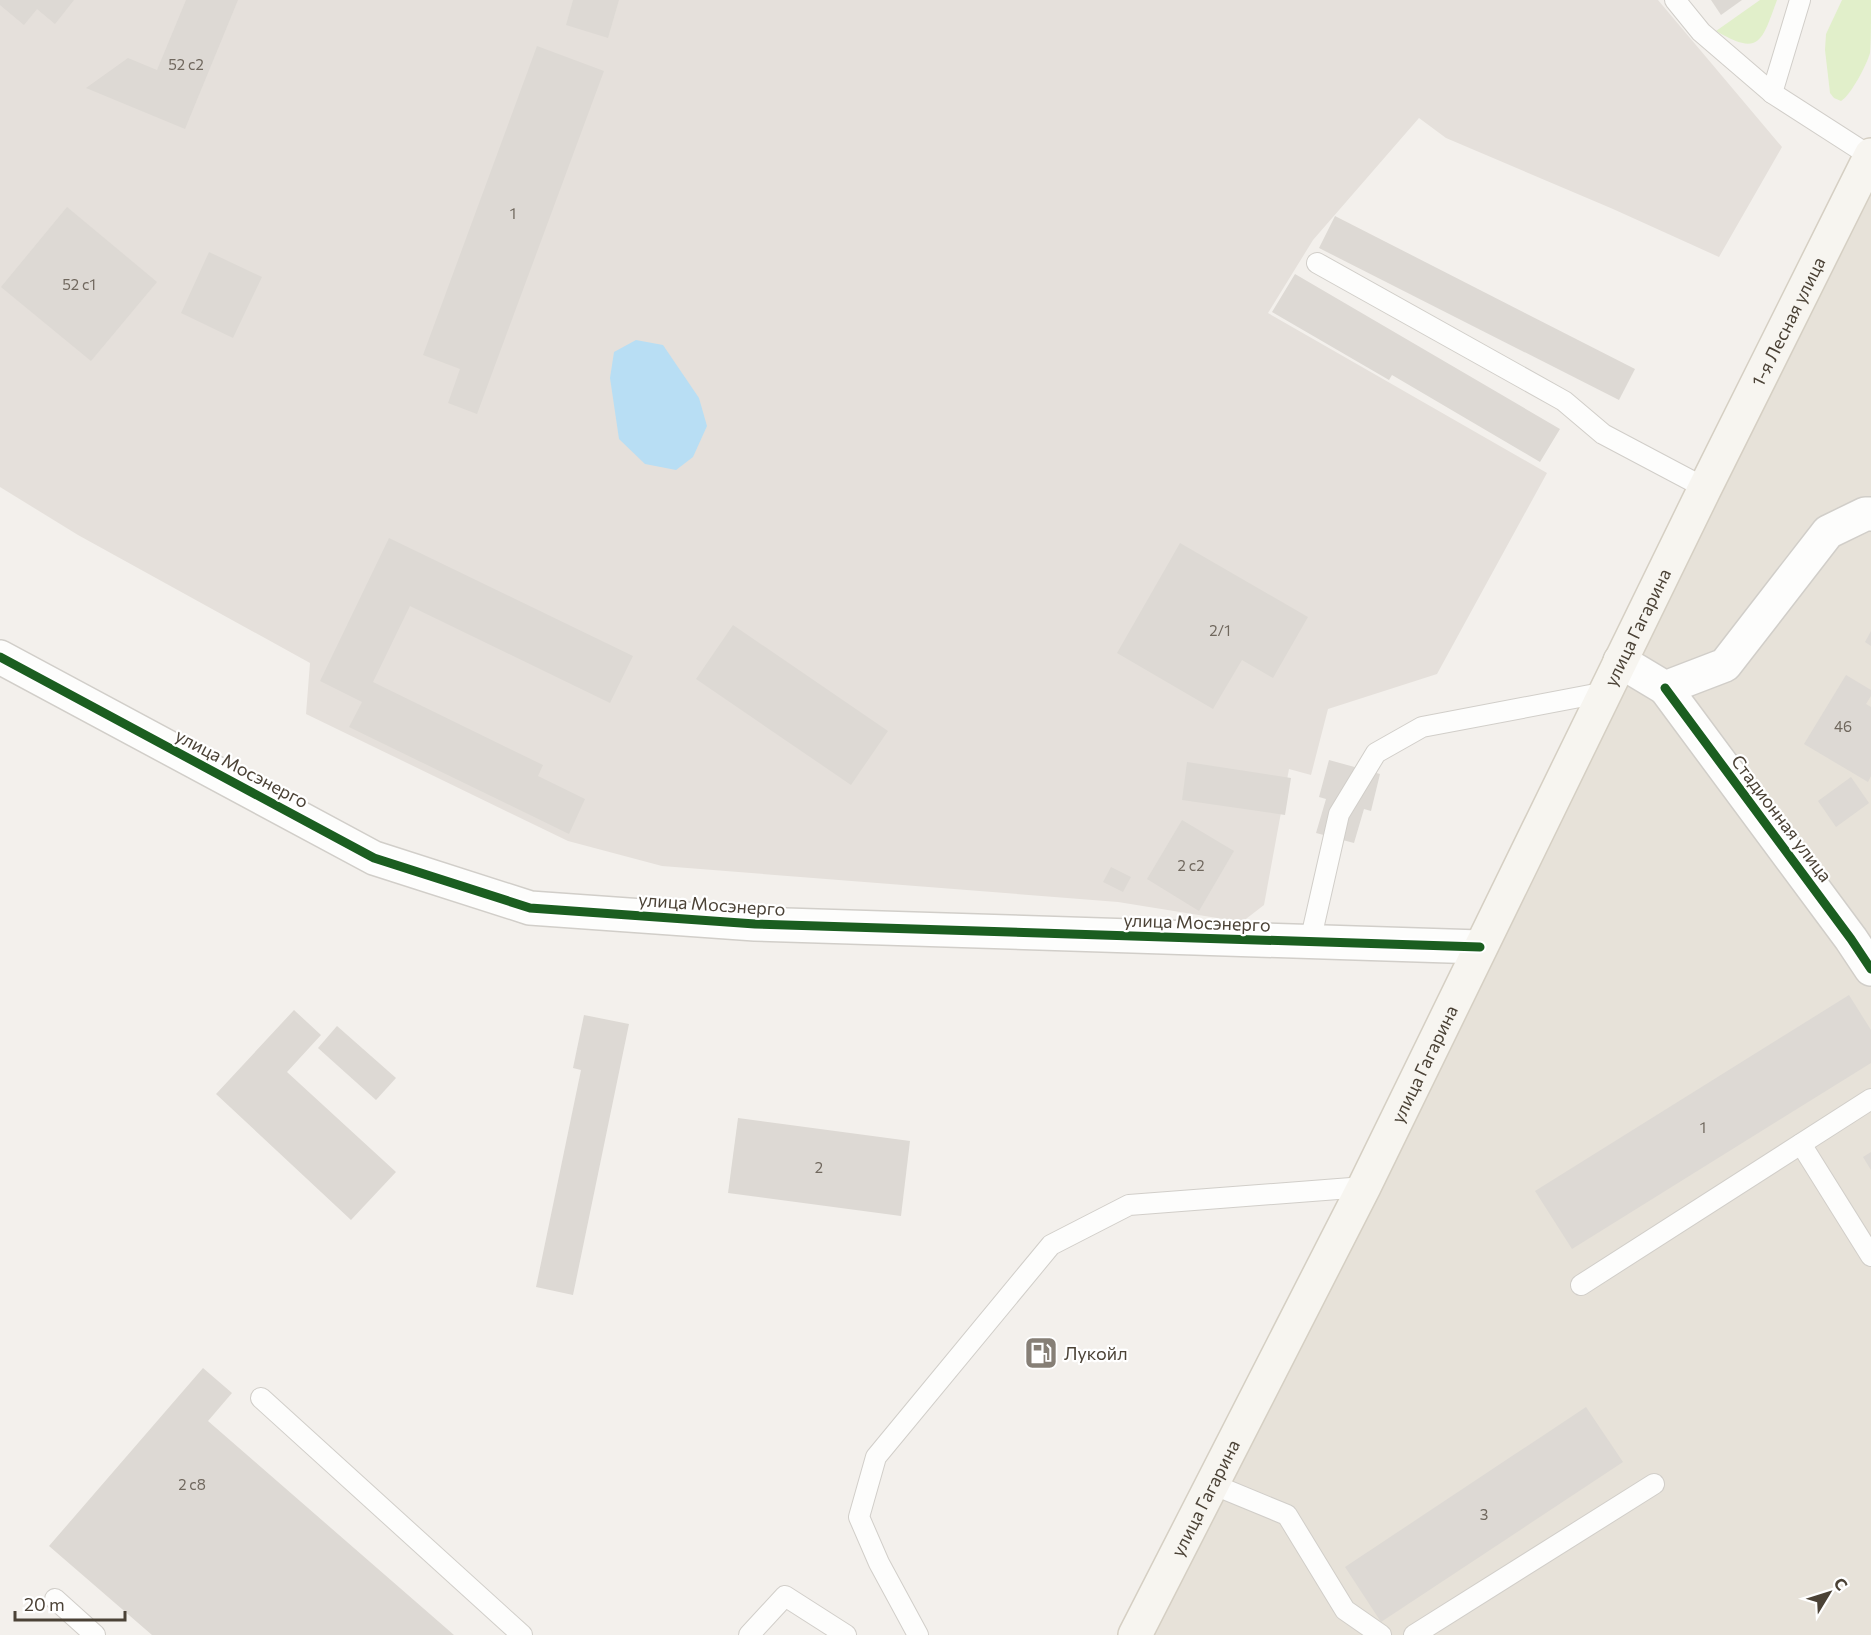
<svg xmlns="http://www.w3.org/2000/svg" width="1871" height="1635" font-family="Commissioner,sans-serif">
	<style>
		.residential { fill: #e7e2d9 }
		.industrial { fill: #e5e0db }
		.green { fill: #e1efca }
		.water { fill: #b8def4 }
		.building { fill: #ddd9d4 }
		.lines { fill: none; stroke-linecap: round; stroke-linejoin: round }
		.service-casing { stroke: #d1cec9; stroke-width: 22 }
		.minor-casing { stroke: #d1cec9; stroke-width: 36 }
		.secondary-casing { stroke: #d5cfc3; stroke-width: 36 }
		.service { stroke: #fdfdfc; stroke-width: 20 }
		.minor { stroke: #fdfdfc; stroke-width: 33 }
		.secondary { stroke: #f7f5f0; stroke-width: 33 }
		.cycleway-casing { stroke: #fff; stroke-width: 13 }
		.cycleway { stroke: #1b5e20; stroke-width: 9 }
		.labels { text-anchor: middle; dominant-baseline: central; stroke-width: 4.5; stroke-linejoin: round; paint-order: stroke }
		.number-label { font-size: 15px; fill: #70685e }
		.street-label { font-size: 18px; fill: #4b4236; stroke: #fff }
		.poi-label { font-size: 18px; fill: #4b4236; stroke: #fff; text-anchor: start }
	</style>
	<rect width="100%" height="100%" fill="#f3f0ec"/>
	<!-- residential -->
	<path class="residential" d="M1871,176V1635H1154L1848,225Z"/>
	<!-- industrial -->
	<path class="industrial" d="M0,0H1658L1782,147L1719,257L1613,209L1446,138L1419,118L1313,240L1268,313L1547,473L1437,674L1328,709L1311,775L1289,769L1264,905L1242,922L1118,902L662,866L568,841L306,714L310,663L78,535L0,487Z"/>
	<!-- green -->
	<g class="green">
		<path d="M1760,0H1777C1762,41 1760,57 1716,31Z"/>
		<path d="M1842,0H1871C1871,13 1871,41 1870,53C1867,64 1851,95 1841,101L1834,98L1830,93L1825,50L1826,34Z"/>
	</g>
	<!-- water -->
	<path class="water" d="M636,340L663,345L699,398L707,426L693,457L676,470L645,464L619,439L610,378L614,352Z"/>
	<!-- building -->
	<g class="building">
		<path d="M0,0H74L55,24L37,9L24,25L0,5Z"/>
		<path d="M186,0H238L185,129L86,88L128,58L157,70Z"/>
		<path d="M573,0H619L608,38L566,25Z"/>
		<path d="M1711,0H1742L1721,15Z"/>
		<path d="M537,46L604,71L477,414L448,403L460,369L423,355Z"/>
		<path d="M67,207L157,282L91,361L1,287Z"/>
		<path d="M1335,216L1635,369L1619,400L1319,248Z"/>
		<path d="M209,252L262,277L233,338L181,313Z"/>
		<path d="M1295,274L1560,429L1540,462L1392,375L1389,380L1272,312Z"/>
		<path d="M389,538L633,656L610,703L410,606L373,682L543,765L538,776L585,799L569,834L349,727L362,702L320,681Z"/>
		<path d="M1180,543L1308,617L1273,678L1242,660L1213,709L1117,653Z"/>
		<path d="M733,625L888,731L851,785L696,679Z"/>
		<path d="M1871,631V646L1865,642Z"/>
		<path d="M1846,675L1871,690V696L1866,704L1871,707V776L1868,782L1804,744Z"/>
		<path d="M1329,760L1380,774L1371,811L1364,809L1354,843L1316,833L1326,799L1319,797Z"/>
		<path d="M1187,762L1291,778L1285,815L1182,800Z"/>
		<path d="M1851,777L1869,803L1836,827L1818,801Z"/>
		<path d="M1182,820L1234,851L1199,911L1147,879Z"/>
		<path d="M1111,867L1131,877L1123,892L1103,882Z"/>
		<path d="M1849,995L1871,1030V1063L1572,1249L1535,1191Z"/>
		<path d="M294,1010L321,1035L287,1072L396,1172L351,1220L216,1094Z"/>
		<path d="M584,1015L629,1024L573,1295L536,1287L581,1070L573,1068Z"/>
		<path d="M337,1026L396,1078L376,1100L318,1048Z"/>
		<path d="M738,1118L910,1141L901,1216L728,1193Z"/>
		<path d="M1871,1152V1170L1863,1157Z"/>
		<path d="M203,1368L232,1393L208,1421L454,1635H152L49,1546Z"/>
		<path d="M1586,1407L1623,1462L1381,1622L1345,1567Z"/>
	</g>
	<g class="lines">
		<defs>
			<g id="service">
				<path d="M1675,0L1701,32L1772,93L1870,156"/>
				<path d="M1772,93L1800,0"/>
				<path d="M1317,263L1564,401L1603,434L1705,488"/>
				<path d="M1310,942L1339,814L1376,753L1422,727L1606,692"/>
				<path d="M1801,1144L1871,1256"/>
				<path d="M1581,1285L1871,1099"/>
				<path d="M261,1398L522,1635"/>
				<path d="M1212,1484L1287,1515L1345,1610L1381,1635"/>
				<path d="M55,1599L95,1635"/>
				<path d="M749,1635L785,1596L846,1635"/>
				<path d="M918,1635L879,1563L859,1517L876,1457L1051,1245L1129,1205L1364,1187"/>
				<path d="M1414,1635L1654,1484"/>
			</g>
			<g id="minor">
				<path d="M0,657L374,858L530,908L755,924L1480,947"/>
				<path d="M1620,661L1665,688L1725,665L1828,532L1865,514H1871"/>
				<path d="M1665,688L1851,939L1871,969"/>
			</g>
			<g id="secondary">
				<path id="s1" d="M1135,1635L1364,1187L1705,488L1871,155"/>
			</g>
		</defs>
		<!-- service casing -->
		<use href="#service" class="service-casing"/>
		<!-- minor casing -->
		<use href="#minor" class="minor-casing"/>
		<!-- secondary casing -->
		<use href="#secondary" class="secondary-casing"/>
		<!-- service -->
		<use href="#service" class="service"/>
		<!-- minor -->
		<use href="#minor" class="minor"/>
		<!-- secondary -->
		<use href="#secondary" class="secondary"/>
		<defs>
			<g id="cycleway">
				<path d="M0,657L374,858L530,908L755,924L1480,947"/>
				<path d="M1665,688L1851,939L1871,969"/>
			</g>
		</defs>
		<!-- cycleway casing -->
		<use href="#cycleway" class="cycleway-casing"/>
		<!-- cycleway -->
		<use href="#cycleway" class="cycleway"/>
	</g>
	<!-- icons -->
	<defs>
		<symbol id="fuel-square" viewBox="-11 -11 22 22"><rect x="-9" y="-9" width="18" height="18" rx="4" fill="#867f76" stroke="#fff"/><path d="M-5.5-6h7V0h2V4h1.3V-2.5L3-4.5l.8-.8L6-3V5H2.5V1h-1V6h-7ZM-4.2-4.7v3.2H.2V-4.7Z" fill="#fff"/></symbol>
	</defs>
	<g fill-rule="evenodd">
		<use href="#fuel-square" x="1022" y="1334" width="38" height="38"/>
	</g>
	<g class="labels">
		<!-- number labels -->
		<g class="number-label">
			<text x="186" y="64">52 с2</text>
			<text x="513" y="213">1</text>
			<text x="79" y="284">52 с1</text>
			<text x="1220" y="630">2/1</text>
			<text x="1843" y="726">46</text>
			<text x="1191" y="865">2 с2</text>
			<text x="1703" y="1127">1</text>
			<text x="819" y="1167">2</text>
			<text x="192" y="1484">2 с8</text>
			<text x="1484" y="1514">3</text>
		</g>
		<!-- street labels -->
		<g class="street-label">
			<text stroke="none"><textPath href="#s1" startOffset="1467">1-я Лесная улица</textPath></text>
			<text stroke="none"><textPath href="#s1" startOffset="1126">улица Гагарина</textPath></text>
			<text transform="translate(242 768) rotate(28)">улица Мосэнерго</text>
			<text transform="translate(1782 818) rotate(53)">Стадионная улица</text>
			<text transform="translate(712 904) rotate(4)">улица Мосэнерго</text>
			<text transform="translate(1197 922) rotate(2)">улица Мосэнерго</text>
			<text stroke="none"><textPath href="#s1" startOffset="640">улица Гагарина</textPath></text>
			<text stroke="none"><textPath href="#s1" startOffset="154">улица Гагарина</textPath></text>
		</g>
		<!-- poi labels -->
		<g class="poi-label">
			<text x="1064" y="1353">Лукойл</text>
		</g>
	</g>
	<!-- north arrow -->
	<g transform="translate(1829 1593) rotate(52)" stroke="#ffffff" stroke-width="4.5" paint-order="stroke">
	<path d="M0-4.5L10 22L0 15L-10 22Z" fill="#4b4236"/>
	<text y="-9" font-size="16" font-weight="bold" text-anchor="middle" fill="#4b4236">С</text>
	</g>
	<!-- scale -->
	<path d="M15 1611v9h110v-9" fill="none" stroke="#4b4236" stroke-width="3"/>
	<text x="24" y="1611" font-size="18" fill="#4b4236" stroke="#ffffff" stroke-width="4.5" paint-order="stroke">20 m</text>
</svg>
